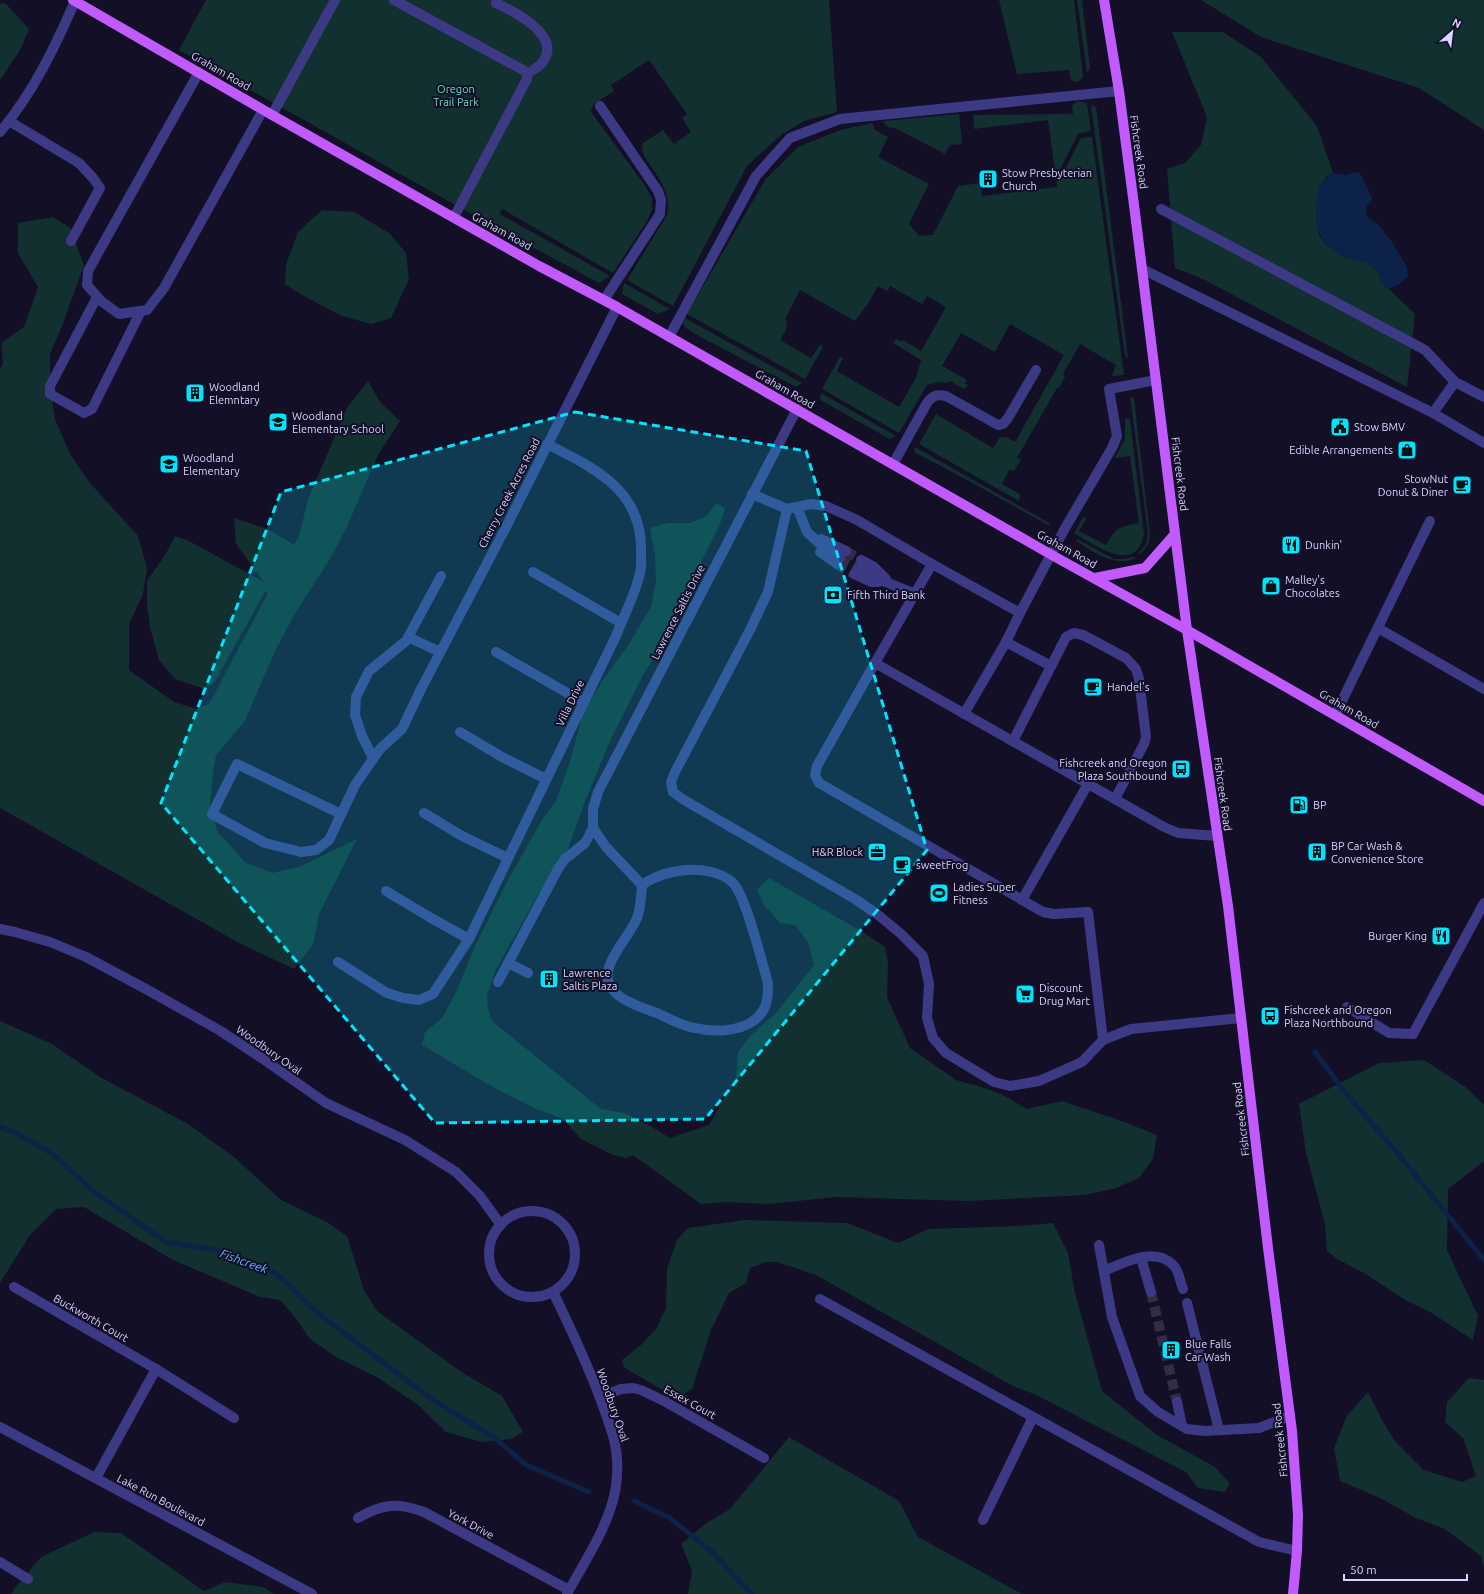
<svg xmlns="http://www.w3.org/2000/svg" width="1484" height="1594" font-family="Ubuntu,sans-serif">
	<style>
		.green { fill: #12302f }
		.water { fill: #0c2248 }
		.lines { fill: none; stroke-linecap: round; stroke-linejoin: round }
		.stream { stroke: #0c2248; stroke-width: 5 }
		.minor-tunnel { stroke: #312d47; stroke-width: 10; stroke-dasharray: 10 5; stroke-linecap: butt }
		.minor { stroke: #3d3a85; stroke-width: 10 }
		.major { stroke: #c25bff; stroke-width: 10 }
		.marked { fill: #00e5ff; fill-opacity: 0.2; stroke: #00e5ff; stroke-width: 3; stroke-dasharray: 8 5; stroke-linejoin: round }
		.labels { text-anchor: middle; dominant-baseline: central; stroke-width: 4; stroke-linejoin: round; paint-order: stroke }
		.street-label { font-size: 11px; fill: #d9d4ff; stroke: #130f26 }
		.park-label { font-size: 11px; fill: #5fe0c0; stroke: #130f26 }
		.poi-label { font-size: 11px; fill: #d9d4ff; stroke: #130f26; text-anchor: start }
		.water-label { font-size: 12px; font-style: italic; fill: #62b6ff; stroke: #130f26 }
	</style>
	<rect width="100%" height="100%" fill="#130f26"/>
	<!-- green -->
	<g class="green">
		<path d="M206,0H829L837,112L804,121L781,135L747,166L673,306L627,280L667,215C672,191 656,175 644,156L642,151L643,143L663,130L674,144L691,132L682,118L687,114L649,60L611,85L614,91L593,105L591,112L644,184L652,198V209L647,221L613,273L502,209L500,214L610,276L599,283L493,226L179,50Z"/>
		<path d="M999,0H1074L1083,77L1078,82L1071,81L1069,70L1017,74Z"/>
		<path d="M1077,0H1082L1090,68L1087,73Z"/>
		<path d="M1201,0H1484V130L1419,88L1261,37Z"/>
		<path d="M5,3L29,29L20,50L0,80V4Z"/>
		<path d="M1172,32H1223L1261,57L1317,126L1333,173L1325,178L1319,235L1325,244L1332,249L1346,257L1370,264L1380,275V282L1389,289L1415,314L1407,387L1205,280L1175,268L1167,169L1185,163L1201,145L1207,117Z"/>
		<path d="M1077,101L1087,103L1091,131L1078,134L1059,171H1055L1048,120L974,129L973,115L1073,114L1072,106Z"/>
		<path d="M1091,105L1096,107L1128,358L1125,356Z"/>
		<path d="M959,114L962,144L950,145L945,154L893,127L892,129L885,125L883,121Z"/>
		<path d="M872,123L875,130L888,137L878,157L929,184L909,224L919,236L933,235L958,186L980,183L982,196L1057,187L1056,176H1062L1081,138L1092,137L1124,375L1112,376L1116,365L1080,344L1063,374L1065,377L1059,388H1057L1017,458L1021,460L1014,471L1009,470L1002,484L1020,494L1019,501L919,444L936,414L993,448L1000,437H1006L1015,442L1064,355L1010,324L995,352L961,333L942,366L967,380L965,383L968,385L964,389L950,381L948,383L937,382L927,385L899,433L822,389L840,357L843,358L837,371L899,407L916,378L921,360L893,343L896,339L902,342L903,340L921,351L946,307L927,296L922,304L890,286L887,291L878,286L867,305L855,321L800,290L785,319L787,321L786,330L780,340L811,358L819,346L821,345L823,347L805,379L687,314L765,180L798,147L840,130Z"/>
		<path d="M322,210L354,212L389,233L406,253L409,279L391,318L371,324L342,316L302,295L285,284L286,264L298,232Z"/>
		<path d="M53,217L70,228L84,265L62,326L50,354V386L55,419L70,454L90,483L138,536L147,568L143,594L129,624V670L174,702L197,709L209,704L267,595L266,590L214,683L205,689L175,679L159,660L150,627L147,605V581L165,555L175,536L187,540L264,582L236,544L234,518L268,529L294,545L299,536L308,499L347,408L368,381L380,402L400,421L378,455L346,529L330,559L296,612L275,651L245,721L216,755L213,773L210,804L217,831L245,862L272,873L299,867L357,839L319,914L313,945L294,969L239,943L0,808V370L3,364L1,343L24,327L38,287L18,253V223Z"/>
		<path d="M624,283L670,309L658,314L622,294Z"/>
		<path d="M685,318L802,383L796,387L708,341L687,329L683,324Z"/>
		<path d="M821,393L896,436L890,439L820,400Z"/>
		<path d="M1130,396L1134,399L1150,534L1149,543L1140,555L1139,553L1146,544L1148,533Z"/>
		<path d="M1125,419H1130L1144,535C1135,576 1094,544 1074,533L1083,517H1085L1086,519L1079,531L1106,545C1116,527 1119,527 1139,523L1130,456L1115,458L1125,439Z"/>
		<path d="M915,447L1051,524L1048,525L969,481L914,452Z"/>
		<path d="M717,503L725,509L719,527L685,593L676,622L642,677L610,741L584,804L568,849L536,898L495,971L487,996L488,1008L492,1021L601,1109L625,1113L652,1127L670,1138L709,1125L736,1077L738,1052L751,1035L776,1013L814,965L808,942L795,925L780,923L764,905L757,890L769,878L861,931L885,947L888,963L887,997L910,1048L956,1080L981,1087L1001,1094L1027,1109L1062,1101L1122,1121L1157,1135L1153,1159L1139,1178L1116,1188L1085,1195L968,1201L835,1197L770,1204L727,1202L701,1204L633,1155L626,1158L613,1155L581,1139L563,1119L539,1110L491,1086L422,1045L425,1032L442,1018L448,1007L457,990L474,948L509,878L543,818L556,801L570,761L583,713L604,678L629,644L651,607L656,581L655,557L650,528L668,523H690L706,516Z"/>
		<path d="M1077,539L1114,559H1123L1134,557L1136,558C1114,568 1094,552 1076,541Z"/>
		<path d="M0,1021L52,1044L100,1077L188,1124L234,1157L281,1200L327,1222L347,1236L364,1290L377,1311L463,1373L502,1396L523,1432L511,1439L481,1442L446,1432L418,1405L377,1377L336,1357L310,1339L294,1316L280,1300L260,1297L173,1260L84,1207L56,1209L30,1235L0,1283Z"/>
		<path d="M1424,1060L1467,1088L1484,1105V1161L1448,1189L1447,1250L1478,1316L1473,1340L1430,1312L1407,1301L1364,1273L1337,1259L1327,1251L1325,1224L1306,1153L1299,1104L1379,1063Z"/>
		<path d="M745,1220L847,1223L898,1243L928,1229L1018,1226L1053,1223L1068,1253L1075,1293L1102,1391L1157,1435L1215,1467L1230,1484L1225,1492L1198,1488L1186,1472L1034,1394L1013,1386L816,1275L777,1262H766L750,1268L746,1283L729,1293L711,1330L692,1389L682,1395L668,1393L630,1371L624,1367L622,1360L641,1345L656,1329L666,1308L667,1268L677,1240L688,1228Z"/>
		<path d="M1469,1378L1484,1380V1569L1481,1556L1445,1529L1416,1518L1380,1498L1340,1481L1334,1448L1347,1416L1368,1392L1383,1422L1395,1441L1424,1470L1462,1482L1476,1476L1463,1438L1445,1422L1447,1402Z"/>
		<path d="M789,1437L899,1501L918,1537L1022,1594H688L692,1570L681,1544L705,1524L730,1509Z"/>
		<path d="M94,1532L121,1533L204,1591L225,1582L263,1587L274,1594H11L18,1584L41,1557Z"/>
	</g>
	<!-- water -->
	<path class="water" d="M1354,172L1360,173L1371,196L1372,201L1366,206L1367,217L1378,224L1392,242L1407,267L1408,277L1400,284L1389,289L1380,282V275C1377,272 1373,266 1369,264C1362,261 1353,260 1345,257C1312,243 1313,215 1320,184L1333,173L1347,175Z"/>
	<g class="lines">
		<!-- stream -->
		<g class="stream">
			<path d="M1315,1052L1344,1091L1399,1155L1484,1260"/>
			<path d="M0,1127L16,1133L53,1154L93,1191L166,1242L215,1250L276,1273L319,1314L430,1398L495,1438L526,1465L589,1492"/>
			<path d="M634,1501L670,1518L712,1552L752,1594"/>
		</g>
		<!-- minor-tunnel -->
		<g class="minor-tunnel">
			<path d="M846,551L861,560"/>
			<path d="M840,558L858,568"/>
			<path d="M837,564L854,574"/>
			<path d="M1151,1292L1177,1402"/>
		</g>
		<!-- minor -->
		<g class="minor">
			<path d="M394,0L523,70L527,74"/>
			<path d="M199,72L88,271L87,285L101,301L119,314L147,310L164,288L263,110"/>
			<path d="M600,106L658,191L661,200L660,214L604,300"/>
			<path d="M272,115L335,0"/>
			<path d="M9,121L79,163L93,178L100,188L71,241"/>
			<path d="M0,132C33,93 55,47 75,1"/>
			<path d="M1161,209L1425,350L1455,382L1484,397"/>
			<path d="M454,217L527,79V74C533,70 541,66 544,60C560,34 513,11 496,3"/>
			<path d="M1142,269L1433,413L1484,443"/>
			<path d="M97,297L50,386V394L84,413L92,409L141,311"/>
			<path d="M669,337L756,176L790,138L840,119L1119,91"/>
			<path d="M1156,380L1109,389L1117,436L1112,448L1064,530L1020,613L932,564L875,663L1164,827L1178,833L1217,836"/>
			<path d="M1433,413L1455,382"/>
			<path d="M893,464L927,403C933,395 937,394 946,396L998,425L1003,424L1008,418L1036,370"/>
			<path d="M752,494L787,509L811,504L826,506L857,520L932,564"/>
			<path d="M797,507L807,532L819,543L840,558"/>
			<path d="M787,509L768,592L750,630L675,772L671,782L673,792L684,800L855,899L877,914L900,933L923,956L929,984L927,1018L933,1038L946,1053L994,1082L1010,1086L1039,1081L1082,1062L1103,1040L1131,1029L1241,1018"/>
			<path d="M821,539L846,551"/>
			<path d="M820,552L837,564"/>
			<path d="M861,560L874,567L886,579"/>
			<path d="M858,568L871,576L915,594"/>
			<path d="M533,572L621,623"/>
			<path d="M854,574L871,582H879"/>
			<path d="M1378,628L1484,689"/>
			<path d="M408,637L440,652"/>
			<path d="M1006,642L1051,666"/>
			<path d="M496,652L583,702"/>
			<path d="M875,663L817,766L815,775L819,783L1043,912L1054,914L1088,912L1103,1040"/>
			<path d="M964,714L1006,642L1020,613"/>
			<path d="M1335,715L1430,521"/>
			<path d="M460,732L502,757L546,779"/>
			<path d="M1013,741L1066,637L1074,633L1083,635L1126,658L1136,669L1139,679L1146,737L1144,744L1115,799"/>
			<path d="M373,758L362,736L355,715L356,697L369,671L406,641L441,576"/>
			<path d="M424,813L462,836L508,858"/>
			<path d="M341,814L237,764L212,814L265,843L301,852L316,850L329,840L355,785L380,749L402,729L421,689L505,529L617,307"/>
			<path d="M593,828L606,847L642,885C641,896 641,908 637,918C630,936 604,961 608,980C612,1000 642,1007 659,1014C670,1019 682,1026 695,1028C716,1033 749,1032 762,1012C768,1004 768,993 768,983C762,963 746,896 733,883C722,872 702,869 687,870C671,871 655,876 642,885"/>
			<path d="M386,891L431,918L469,939"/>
			<path d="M1022,900L1088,784"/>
			<path d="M0,929L15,932L50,942L86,957L144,988L219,1030L263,1059L326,1103L405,1140L456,1172L480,1196L501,1225"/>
			<path d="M338,962L387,993L403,998L419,1000L433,994L469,939L616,636C624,615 635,595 640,573C642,566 641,559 641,552C643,490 594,468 547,444"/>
			<path d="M508,963L528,973"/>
			<path d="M498,982L558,869L565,859L585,843L593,828V809L598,792L797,409"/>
			<path d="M1347,1007L1389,1033L1413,1034L1484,903"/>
			<circle cx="532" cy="1254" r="43"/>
			<path d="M1099,1245L1112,1317L1140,1396L1158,1412L1187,1429L1205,1431L1259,1428L1290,1416"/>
			<path d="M1141,1258L1151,1292"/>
			<path d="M1104,1271C1123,1263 1156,1245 1174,1266C1179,1271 1180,1282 1183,1289"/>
			<path d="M14,1287L156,1369L234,1418"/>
			<path d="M553,1292C571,1329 589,1367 603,1406C609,1423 616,1441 617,1459C618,1475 616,1492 611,1507C601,1538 582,1566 567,1594"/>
			<path d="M820,1299L1259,1542L1297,1551"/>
			<path d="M1187,1303L1219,1430"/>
			<path d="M600,1397L621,1389L633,1388L641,1390L664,1401L764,1458"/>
			<path d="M1177,1402L1182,1426"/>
			<path d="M0,1427L312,1594"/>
			<path d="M96,1478L156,1369"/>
			<path d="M358,1518C382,1504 397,1502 424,1512L569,1590"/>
			<path d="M983,1520L1033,1417"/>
			<path d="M0,1562L28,1579"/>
		</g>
		<!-- major -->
		<g class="major">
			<path d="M73,0L272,115L539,266L617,307L1050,554L1187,630L1484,801"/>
			<path d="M1104,0L1119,91L1134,205L1187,630L1228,906L1268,1248L1292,1431L1298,1515L1297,1551L1293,1594"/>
			<path d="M1095,578L1145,568L1175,534"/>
		</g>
	</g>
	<!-- marked area -->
	<path class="marked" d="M575,412L806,451L927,850L705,1119L435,1123L161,803L281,492Z"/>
	<!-- icons -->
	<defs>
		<symbol id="building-square" viewBox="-11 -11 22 22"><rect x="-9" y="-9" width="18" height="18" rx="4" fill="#00e5ff" stroke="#130f26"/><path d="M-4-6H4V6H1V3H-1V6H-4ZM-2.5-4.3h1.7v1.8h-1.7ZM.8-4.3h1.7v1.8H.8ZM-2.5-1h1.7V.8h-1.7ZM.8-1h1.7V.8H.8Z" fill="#111"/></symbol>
		<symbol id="school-square" viewBox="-11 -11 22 22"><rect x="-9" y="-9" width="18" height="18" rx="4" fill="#00e5ff" stroke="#130f26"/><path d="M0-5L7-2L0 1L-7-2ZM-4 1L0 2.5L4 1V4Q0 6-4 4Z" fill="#111"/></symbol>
		<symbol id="civic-square" viewBox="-11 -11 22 22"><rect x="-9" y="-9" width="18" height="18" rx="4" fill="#00e5ff" stroke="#130f26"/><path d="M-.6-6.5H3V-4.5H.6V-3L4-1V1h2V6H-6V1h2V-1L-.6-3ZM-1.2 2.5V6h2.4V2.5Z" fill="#111"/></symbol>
		<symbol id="shop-square" viewBox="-11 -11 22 22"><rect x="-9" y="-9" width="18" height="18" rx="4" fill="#00e5ff" stroke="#130f26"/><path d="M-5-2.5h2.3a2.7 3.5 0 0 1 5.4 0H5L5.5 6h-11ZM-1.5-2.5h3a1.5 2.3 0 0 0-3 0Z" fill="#111"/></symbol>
		<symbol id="cafe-square" viewBox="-11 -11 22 22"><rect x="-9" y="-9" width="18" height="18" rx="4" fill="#00e5ff" stroke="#130f26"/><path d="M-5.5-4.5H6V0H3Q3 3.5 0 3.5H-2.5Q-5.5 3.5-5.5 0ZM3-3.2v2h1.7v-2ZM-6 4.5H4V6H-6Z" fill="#111"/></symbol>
		<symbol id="restaurant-square" viewBox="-11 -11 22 22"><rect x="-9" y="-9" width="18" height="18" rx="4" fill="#00e5ff" stroke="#130f26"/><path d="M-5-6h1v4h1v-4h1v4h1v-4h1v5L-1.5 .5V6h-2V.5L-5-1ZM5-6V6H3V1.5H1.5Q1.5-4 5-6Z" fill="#111"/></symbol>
		<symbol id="bank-square" viewBox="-11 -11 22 22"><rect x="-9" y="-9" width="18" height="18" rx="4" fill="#00e5ff" stroke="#130f26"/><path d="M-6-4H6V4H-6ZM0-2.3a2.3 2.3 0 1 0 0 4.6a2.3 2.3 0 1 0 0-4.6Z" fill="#111"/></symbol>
		<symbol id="bus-square" viewBox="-11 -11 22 22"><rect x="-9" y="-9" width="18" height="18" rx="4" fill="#00e5ff" stroke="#130f26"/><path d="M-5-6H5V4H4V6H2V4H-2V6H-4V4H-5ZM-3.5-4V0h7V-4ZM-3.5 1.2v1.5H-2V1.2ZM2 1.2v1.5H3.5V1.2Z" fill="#111"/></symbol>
		<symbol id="fuel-square" viewBox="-11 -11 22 22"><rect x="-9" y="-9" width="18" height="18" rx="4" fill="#00e5ff" stroke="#130f26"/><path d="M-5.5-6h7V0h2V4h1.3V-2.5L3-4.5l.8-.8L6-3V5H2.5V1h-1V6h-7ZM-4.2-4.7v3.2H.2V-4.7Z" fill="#111"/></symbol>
		<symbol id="office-square" viewBox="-11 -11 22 22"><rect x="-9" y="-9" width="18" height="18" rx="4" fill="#00e5ff" stroke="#130f26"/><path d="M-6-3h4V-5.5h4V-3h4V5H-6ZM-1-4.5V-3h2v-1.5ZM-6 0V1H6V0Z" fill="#111"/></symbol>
		<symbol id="stadium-square" viewBox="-11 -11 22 22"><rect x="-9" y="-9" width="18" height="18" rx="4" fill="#00e5ff" stroke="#130f26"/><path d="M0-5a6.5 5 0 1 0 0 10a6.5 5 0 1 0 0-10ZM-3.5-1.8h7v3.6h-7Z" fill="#111"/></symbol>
		<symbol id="supermarket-square" viewBox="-11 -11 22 22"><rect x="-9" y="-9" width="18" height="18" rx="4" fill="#00e5ff" stroke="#130f26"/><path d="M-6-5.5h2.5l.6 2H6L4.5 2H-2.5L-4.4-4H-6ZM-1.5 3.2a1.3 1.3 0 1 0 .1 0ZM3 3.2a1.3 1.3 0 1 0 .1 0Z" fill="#111"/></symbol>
	</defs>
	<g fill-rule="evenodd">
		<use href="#building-square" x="977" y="168" width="22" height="22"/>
		<use href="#building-square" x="184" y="382" width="22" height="22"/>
		<use href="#school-square" x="267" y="411" width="22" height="22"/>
		<use href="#civic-square" x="1329" y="416" width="22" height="22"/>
		<use href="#shop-square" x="1396" y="439" width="22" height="22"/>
		<use href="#school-square" x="158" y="453" width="22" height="22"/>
		<use href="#cafe-square" x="1451" y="474" width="22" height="22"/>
		<use href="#restaurant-square" x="1280" y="534" width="22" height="22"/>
		<use href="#shop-square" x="1260" y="575" width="22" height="22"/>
		<use href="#bank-square" x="822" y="584" width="22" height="22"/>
		<use href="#cafe-square" x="1082" y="676" width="22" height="22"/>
		<use href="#bus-square" x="1170" y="758" width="22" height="22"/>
		<use href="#fuel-square" x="1288" y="794" width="22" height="22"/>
		<use href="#office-square" x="866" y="841" width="22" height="22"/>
		<use href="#building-square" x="1306" y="841" width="22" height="22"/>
		<use href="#cafe-square" x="891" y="854" width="22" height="22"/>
		<use href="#stadium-square" x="928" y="882" width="22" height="22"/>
		<use href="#restaurant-square" x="1430" y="925" width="22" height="22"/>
		<use href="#building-square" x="538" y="968" width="22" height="22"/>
		<use href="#supermarket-square" x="1014" y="983" width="22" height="22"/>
		<use href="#bus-square" x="1259" y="1005" width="22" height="22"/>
		<use href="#building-square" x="1160" y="1339" width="22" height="22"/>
	</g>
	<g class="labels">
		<!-- street labels -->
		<g class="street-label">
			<text transform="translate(221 71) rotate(30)">Graham Road</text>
			<text transform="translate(1139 152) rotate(82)">Fishcreek Road</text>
			<text transform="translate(502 231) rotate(29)">Graham Road</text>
			<text transform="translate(785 389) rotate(30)">Graham Road</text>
			<text transform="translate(1180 474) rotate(83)">Fishcreek Road</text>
			<text transform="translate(509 493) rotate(-63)">Cherry Creek Acres Road</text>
			<text transform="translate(1067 549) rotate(29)">Graham Road</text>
			<text transform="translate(678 612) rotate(-63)">Lawrence Saltis Drive</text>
			<text transform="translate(570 703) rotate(-64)">Villa Drive</text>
			<text transform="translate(1349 709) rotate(30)">Graham Road</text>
			<text transform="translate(1223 794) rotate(82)">Fishcreek Road</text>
			<text transform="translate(269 1050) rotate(35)">Woodbury Oval</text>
			<text transform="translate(1241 1119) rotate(-97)">Fishcreek Road</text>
			<text transform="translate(91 1318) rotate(30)">Buckworth Court</text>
			<text transform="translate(690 1402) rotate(29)">Essex Court</text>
			<text transform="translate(613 1405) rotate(71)">Woodbury Oval</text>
			<text transform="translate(1280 1440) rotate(-96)">Fishcreek Road</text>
			<text transform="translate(161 1500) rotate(28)">Lake Run Boulevard</text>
			<text transform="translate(471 1524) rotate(28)">York Drive</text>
		</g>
		<!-- park labels -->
		<g class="park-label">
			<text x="456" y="89">Oregon<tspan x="456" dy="13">Trail Park</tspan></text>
		</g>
		<!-- poi labels -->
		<g class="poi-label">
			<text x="1002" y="173">Stow Presbyterian<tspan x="1002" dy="13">Church</tspan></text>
			<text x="209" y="387">Woodland<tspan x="209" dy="13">Elemntary</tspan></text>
			<text x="292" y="416">Woodland<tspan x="292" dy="13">Elementary School</tspan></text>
			<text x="1354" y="427">Stow BMV</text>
			<text x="1393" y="450" text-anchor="end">Edible Arrangements</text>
			<text x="183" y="458">Woodland<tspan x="183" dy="13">Elementary</tspan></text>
			<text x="1448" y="479" text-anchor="end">StowNut<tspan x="1448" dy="13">Donut &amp; Diner</tspan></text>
			<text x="1305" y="545">Dunkin'</text>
			<text x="1285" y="580">Malley's<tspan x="1285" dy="13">Chocolates</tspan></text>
			<text x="847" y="595">Fifth Third Bank</text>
			<text x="1107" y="687">Handel's</text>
			<text x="1167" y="763" text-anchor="end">Fishcreek and Oregon<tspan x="1167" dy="13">Plaza Southbound</tspan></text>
			<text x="1313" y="805">BP</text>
			<text x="1331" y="846">BP Car Wash &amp;<tspan x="1331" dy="13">Convenience Store</tspan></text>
			<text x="863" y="852" text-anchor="end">H&amp;R Block</text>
			<text x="916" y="865">sweetFrog</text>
			<text x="953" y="887">Ladies Super<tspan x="953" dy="13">Fitness</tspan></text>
			<text x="1427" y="936" text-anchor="end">Burger King</text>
			<text x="563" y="973">Lawrence<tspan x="563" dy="13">Saltis Plaza</tspan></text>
			<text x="1039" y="988">Discount<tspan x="1039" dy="13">Drug Mart</tspan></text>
			<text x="1284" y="1010">Fishcreek and Oregon<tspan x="1284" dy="13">Plaza Northbound</tspan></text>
			<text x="1185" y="1344">Blue Falls<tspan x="1185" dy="13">Car Wash</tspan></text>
		</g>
		<!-- water labels -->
		<g class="water-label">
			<text transform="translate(244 1261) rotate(20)">Fishcreek</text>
		</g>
	</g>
	<!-- north arrow -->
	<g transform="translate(1452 32) rotate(28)" stroke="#130f26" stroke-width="3" paint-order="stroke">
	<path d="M0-3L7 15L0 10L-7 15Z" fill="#d9d4ff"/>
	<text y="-6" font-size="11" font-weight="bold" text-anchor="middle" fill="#d9d4ff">N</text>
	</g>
	<!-- scale -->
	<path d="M1344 1574v6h123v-6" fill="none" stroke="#d9d4ff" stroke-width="2"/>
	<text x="1350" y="1574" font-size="12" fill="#d9d4ff" stroke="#130f26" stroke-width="3" paint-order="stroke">50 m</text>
</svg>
